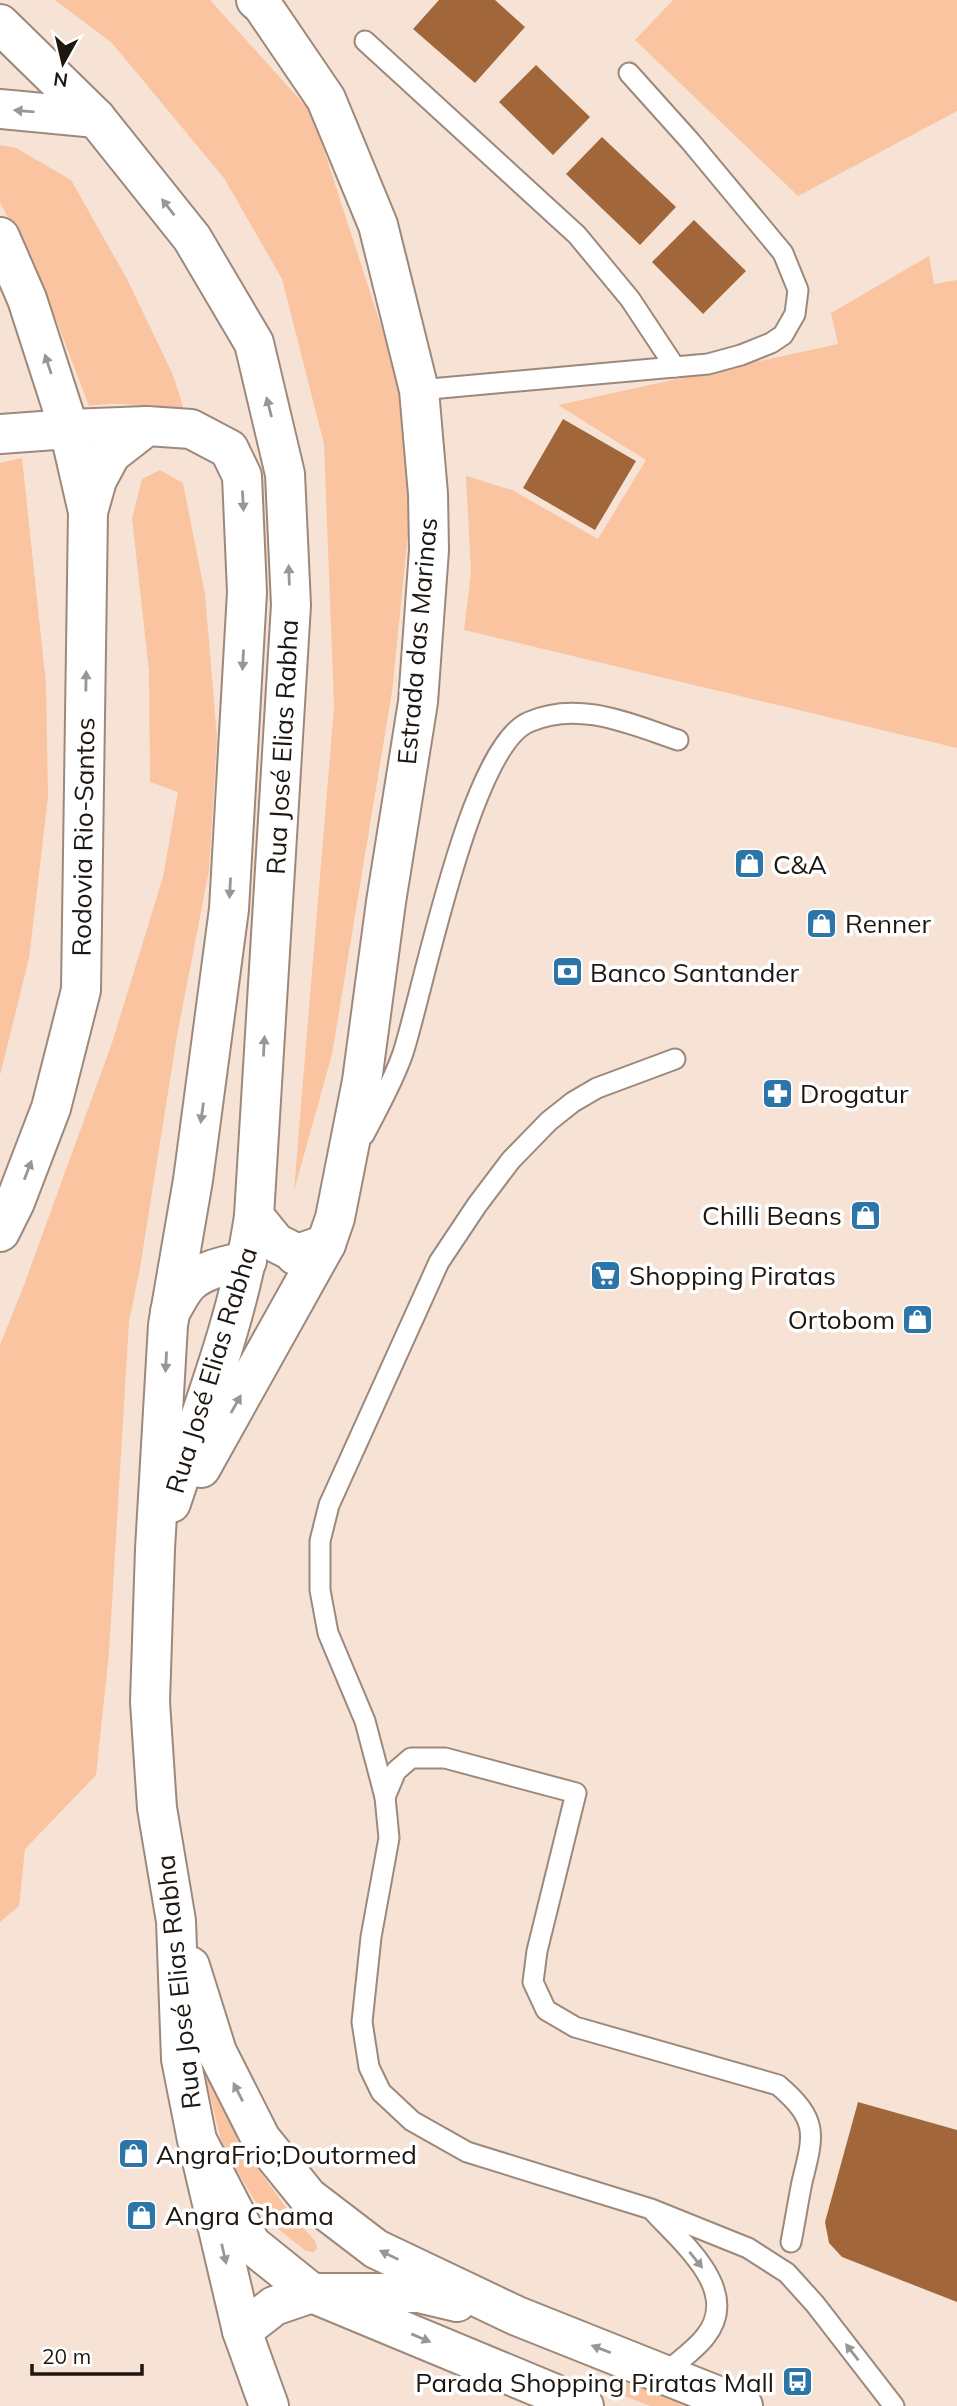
<svg xmlns="http://www.w3.org/2000/svg" width="957" height="2406" font-family="Mulish,sans-serif">
	<style>
		.green { fill: #f9c49f }
		.building { fill: #a1673a }
		.lines { fill: none; stroke-linecap: round; stroke-linejoin: round }
		.service-casing { stroke: #9c897c; stroke-width: 23 }
		.minor-casing { stroke: #9c897c; stroke-width: 42 }
		.tertiary-casing { stroke: #9c897c; stroke-width: 42 }
		.secondary-casing { stroke: #9c897c; stroke-width: 42 }
		.trunk-casing { stroke: #9c897c; stroke-width: 42 }
		.service { stroke: #fff; stroke-width: 19 }
		.minor { stroke: #fff; stroke-width: 38 }
		.tertiary { stroke: #fff; stroke-width: 38 }
		.secondary { stroke: #fff; stroke-width: 38 }
		.trunk { stroke: #fff; stroke-width: 38 }
		.oneway { fill: #999694 }
		.labels { text-anchor: middle; dominant-baseline: central; stroke-width: 7; stroke-linejoin: round; paint-order: stroke }
		.street-label { font-size: 26px; fill: #1d1611; stroke: #fff }
		.poi-label { font-size: 26px; fill: #1d1611; stroke: #fff; text-anchor: start }
	</style>
	<rect width="100%" height="100%" fill="#f7e3d5"/>
	<!-- green -->
	<g class="green">
		<path d="M55,0H210L312,113L393,363L411,439L413,484L392,692L332,1054L294,1191L334,706L324,444L282,279L224,178L112,43Z"/>
		<path d="M673,0H957V111L798,196L635,40Z"/>
		<path d="M0,145L16,148L71,180L127,279L173,375L186,416C150,406 126,401 89,406L46,293L0,202Z"/>
		<path d="M929,256L934,284L957,280V748L464,630L471,573L466,476L512,490L598,539L646,460L558,405L838,344L831,313Z"/>
		<path d="M22,458L46,684L48,797L29,958L0,1075V463Z"/>
		<path d="M160,470L183,483L205,594L217,738L209,870L177,1036L140,1268L129,1322L109,1653L96,1775L25,1849L19,1906L0,1922V1345L24,1285L112,1043L163,877L178,792L150,782L149,671L132,518L142,479Z"/>
		<path d="M201,2059H210L238,2141L290,2213L315,2241L317,2248L314,2252L306,2251L266,2219L223,2148Z"/>
		<path d="M582,2379L633,2384L690,2406H650Z"/>
	</g>
	<!-- building -->
	<g class="building">
		<path d="M439,0H495L525,27L475,83L413,29Z"/>
		<path d="M536,65L590,117L553,155L499,102Z"/>
		<path d="M602,137L676,207L640,245L566,174Z"/>
		<path d="M694,220L746,271L703,314L652,262Z"/>
		<path d="M563,419L636,461L595,530L523,488Z"/>
		<path d="M858,2102L957,2130V2302L842,2257L829,2243L825,2222Z"/>
	</g>
	<g class="lines">
		<defs>
			<g id="service">
				<path d="M365,41L577,235L630,299L675,367"/>
				<path d="M419,390L708,364L741,355L771,343L783,335L795,314L798,290L783,253L690,141L629,73"/>
				<path d="M675,1059L597,1088L573,1102L549,1121L511,1160L477,1205L439,1262L329,1505L320,1541V1590L328,1633L365,1721L385,1797L389,1838L371,1937L362,2022L369,2067L381,2092L412,2121L467,2152L651,2209L748,2248L787,2273L815,2304L894,2406"/>
				<path d="M364,1135C378,1108 393,1082 403,1053C424,988 470,747 529,722C579,700 630,724 678,740"/>
				<path d="M385,1797L396,1771L411,1758H445L576,1793L537,1951L533,1982L546,2010L575,2027L778,2085C819,2120 814,2134 802,2182C798,2202 795,2222 791,2242"/>
				<path d="M654,2212C683,2244 742,2291 705,2337C694,2351 677,2362 664,2374"/>
			</g>
			<path id="minor" d="M256,0L262,5L326,99L378,225L419,390L428,494L429,550L418,702L386,902L362,1081L335,1218L326,1244L295,1255"/>
			<path id="tertiary" d="M203,2165L242,2331L269,2406"/>
			<g id="secondary">
				<path d="M0,24L96,118L192,238L254,343L285,474L291,605L254,1216C240,1314 202,1409 171,1503"/>
				<path d="M69,429L147,426L191,429L229,449L242,476L247,592L229,909L193,1180L168,1325L155,1549L150,1702L157,1808L176,1921L181,2059L197,2140L251,2244L312,2293L584,2406"/>
				<path d="M254,1216L276,1243L300,1255"/>
				<path d="M170,1312C176,1303 181,1291 189,1283C204,1269 228,1265 247,1261"/>
				<path d="M201,1468L326,1244"/>
				<path d="M190,1966L217,2052L261,2139L308,2197L376,2249L517,2316L743,2406"/>
				<path d="M242,2331L274,2306L312,2293H419L457,2302"/>
			</g>
			<g id="trunk">
				<path d="M0,109L96,118"/>
				<path d="M0,237L27,299L69,429L88,512L81,990L51,1108L15,1202L0,1232"/>
				<path d="M0,434L69,429"/>
				<path d="M88,512L97,480L111,454L147,426"/>
			</g>
		</defs>
		<!-- service casing -->
		<use href="#service" class="service-casing"/>
		<!-- minor casing -->
		<use href="#minor" class="minor-casing"/>
		<!-- tertiary casing -->
		<use href="#tertiary" class="tertiary-casing"/>
		<!-- secondary casing -->
		<use href="#secondary" class="secondary-casing"/>
		<!-- trunk casing -->
		<use href="#trunk" class="trunk-casing"/>
		<!-- service -->
		<use href="#service" class="service"/>
		<!-- minor -->
		<use href="#minor" class="minor"/>
		<!-- tertiary -->
		<use href="#tertiary" class="tertiary"/>
		<!-- secondary -->
		<use href="#secondary" class="secondary"/>
		<!-- trunk -->
		<use href="#trunk" class="trunk"/>
	</g>
	<!-- one-way arrows -->
	<defs><path id="oneway-solid" d="M-6-.8H1V-3.2L6.5 0L1 3.2V.8H-6Z" transform="scale(1.75)"/></defs>
	<g class="oneway">
		<use href="#oneway-solid" transform="translate(24 111) rotate(-175)"/>
		<use href="#oneway-solid" transform="translate(168 207) rotate(-128)"/>
		<use href="#oneway-solid" transform="translate(48 364) rotate(-108)"/>
		<use href="#oneway-solid" transform="translate(269 407) rotate(-104)"/>
		<use href="#oneway-solid" transform="translate(243 501) rotate(87)"/>
		<use href="#oneway-solid" transform="translate(289 575) rotate(-92)"/>
		<use href="#oneway-solid" transform="translate(243 660) rotate(93)"/>
		<use href="#oneway-solid" transform="translate(86 681) rotate(-89)"/>
		<use href="#oneway-solid" transform="translate(230 888) rotate(93)"/>
		<use href="#oneway-solid" transform="translate(264 1046) rotate(-87)"/>
		<use href="#oneway-solid" transform="translate(202 1113) rotate(98)"/>
		<use href="#oneway-solid" transform="translate(28 1170) rotate(-69)"/>
		<use href="#oneway-solid" transform="translate(166 1362) rotate(93)"/>
		<use href="#oneway-solid" transform="translate(236 1404) rotate(-61)"/>
		<use href="#oneway-solid" transform="translate(238 2092) rotate(-117)"/>
		<use href="#oneway-solid" transform="translate(224 2254) rotate(77)"/>
		<use href="#oneway-solid" transform="translate(389 2255) rotate(-154)"/>
		<use href="#oneway-solid" transform="translate(696 2260) rotate(51)"/>
		<use href="#oneway-solid" transform="translate(421 2338) rotate(23)"/>
		<use href="#oneway-solid" transform="translate(601 2349) rotate(-159)"/>
		<use href="#oneway-solid" transform="translate(852 2352) rotate(-128)"/>
	</g>
	<!-- icons -->
	<defs>
		<symbol id="shop-square" viewBox="-11 -11 22 22"><rect x="-9" y="-9" width="18" height="18" rx="4" fill="#2c75a9" stroke="#fff"/><path d="M-5-2.5h2.3a2.7 3.5 0 0 1 5.4 0H5L5.5 6h-11ZM-1.5-2.5h3a1.5 2.3 0 0 0-3 0Z" fill="#fff"/></symbol>
		<symbol id="bank-square" viewBox="-11 -11 22 22"><rect x="-9" y="-9" width="18" height="18" rx="4" fill="#2c75a9" stroke="#fff"/><path d="M-6-4H6V4H-6ZM0-2.3a2.3 2.3 0 1 0 0 4.6a2.3 2.3 0 1 0 0-4.6Z" fill="#fff"/></symbol>
		<symbol id="pharmacy-square" viewBox="-11 -11 22 22"><rect x="-9" y="-9" width="18" height="18" rx="4" fill="#2c75a9" stroke="#fff"/><path d="M-2-6h4v4h4v4h-4v4h-4v-4h-4v-4h4Z" fill="#fff"/></symbol>
		<symbol id="supermarket-square" viewBox="-11 -11 22 22"><rect x="-9" y="-9" width="18" height="18" rx="4" fill="#2c75a9" stroke="#fff"/><path d="M-6-5.5h2.5l.6 2H6L4.5 2H-2.5L-4.4-4H-6ZM-1.5 3.2a1.3 1.3 0 1 0 .1 0ZM3 3.2a1.3 1.3 0 1 0 .1 0Z" fill="#fff"/></symbol>
		<symbol id="bus-square" viewBox="-11 -11 22 22"><rect x="-9" y="-9" width="18" height="18" rx="4" fill="#2c75a9" stroke="#fff"/><path d="M-5-6H5V4H4V6H2V4H-2V6H-4V4H-5ZM-3.5-4V0h7V-4ZM-3.5 1.2v1.5H-2V1.2ZM2 1.2v1.5H3.5V1.2Z" fill="#fff"/></symbol>
	</defs>
	<g fill-rule="evenodd">
		<use href="#shop-square" x="732" y="846" width="35" height="35"/>
		<use href="#shop-square" x="804" y="906" width="35" height="35"/>
		<use href="#bank-square" x="550" y="954" width="35" height="35"/>
		<use href="#pharmacy-square" x="760" y="1076" width="35" height="35"/>
		<use href="#shop-square" x="848" y="1198" width="35" height="35"/>
		<use href="#supermarket-square" x="588" y="1258" width="35" height="35"/>
		<use href="#shop-square" x="900" y="1302" width="35" height="35"/>
		<use href="#shop-square" x="116" y="2136" width="35" height="35"/>
		<use href="#shop-square" x="124" y="2198" width="35" height="35"/>
		<use href="#bus-square" x="780" y="2364" width="35" height="35"/>
	</g>
	<g class="labels">
		<!-- street labels -->
		<g class="street-label">
			<text transform="translate(417 641) rotate(-85)">Estrada das Marinas</text>
			<text transform="translate(282 747) rotate(-87)">Rua José Elias Rabha</text>
			<text transform="translate(83 837) rotate(-89)">Rodovia Rio-Santos</text>
			<text transform="translate(211 1370) rotate(-73)">Rua José Elias Rabha</text>
			<text transform="translate(178 1982) rotate(-96)">Rua José Elias Rabha</text>
		</g>
		<!-- poi labels -->
		<g class="poi-label">
			<text x="773" y="864">C&amp;A</text>
			<text x="845" y="923">Renner</text>
			<text x="590" y="972">Banco Santander</text>
			<text x="800" y="1093">Drogatur</text>
			<text x="842" y="1215" text-anchor="end">Chilli Beans</text>
			<text x="629" y="1275">Shopping Piratas</text>
			<text x="895" y="1319" text-anchor="end">Ortobom</text>
			<text x="156" y="2154">AngraFrio;Doutormed</text>
			<text x="165" y="2215">Angra Chama</text>
			<text x="774" y="2382" text-anchor="end">Parada Shopping Piratas Mall</text>
		</g>
	</g>
	<!-- north arrow -->
	<g transform="translate(63 63) rotate(188)" stroke="#ffffff" stroke-width="5" paint-order="stroke">
	<path d="M0-5L12 26L0 18L-12 26Z" fill="#1d1611"/>
	<text y="-10" font-size="19" font-weight="bold" text-anchor="middle" fill="#1d1611">N</text>
	</g>
	<!-- scale -->
	<path d="M32 2364v10h110v-10" fill="none" stroke="#1d1611" stroke-width="3.5"/>
	<text x="42" y="2364" font-size="21" fill="#1d1611" stroke="#ffffff" stroke-width="5" paint-order="stroke">20 m</text>
</svg>
